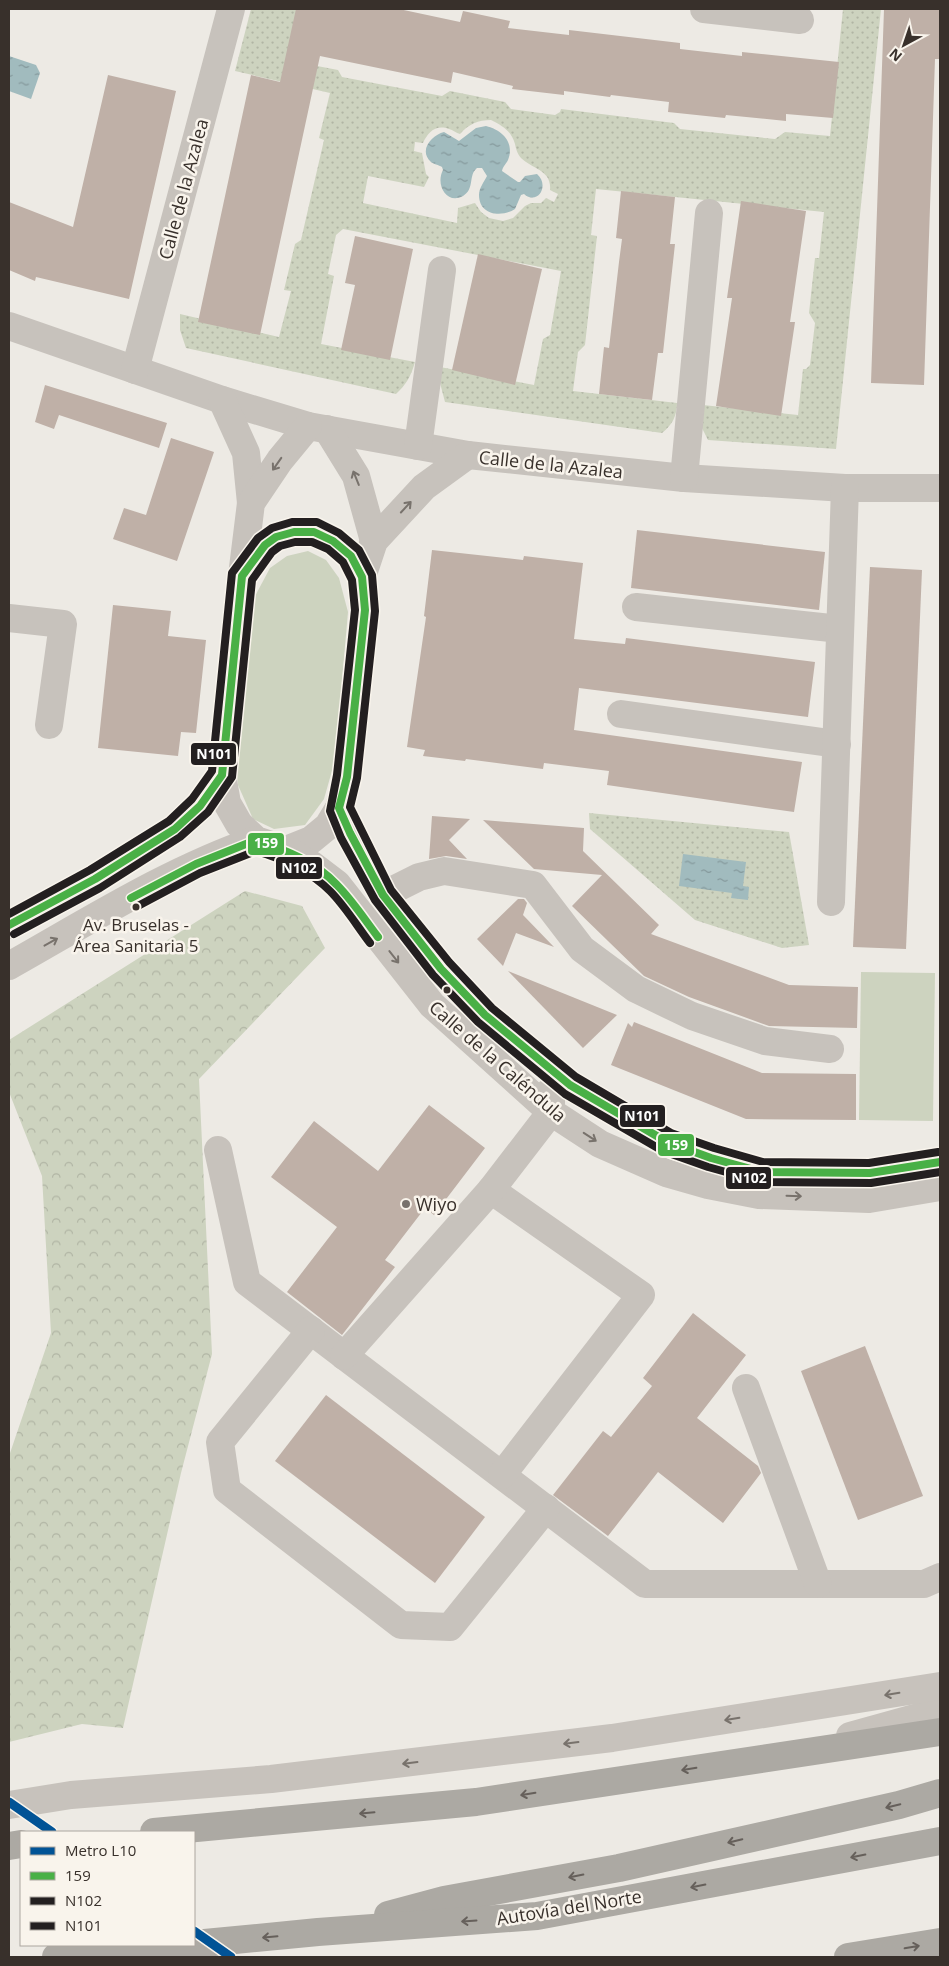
<svg xmlns="http://www.w3.org/2000/svg" width="949" height="1966" font-family="'Open Sans',sans-serif">
	<style>
		.grass { fill: url(#grass-dots); fill-rule: evenodd }
		.forest { fill: url(#forest-crowns) }
		.garden { fill: #cdd3bf }
		.water { fill: url(#water-ripples) }
		.building { fill: #bfb0a7 }
		.lines { fill: none; stroke-linecap: round; stroke-linejoin: round }
		.minor { stroke: #c7c2bc; stroke-width: 28 }
		.highway { stroke: #aca9a3; stroke-width: 28 }
		.bus-1-casing { stroke: #f9f4ec; stroke-width: 11 }
		.bus-2-casing { stroke: #f9f4ec; stroke-width: 11 }
		.bus-3-casing { stroke: #f9f4ec; stroke-width: 11 }
		.bus-1 { stroke: #49b046; stroke-width: 8 }
		.bus-2 { stroke: #231f20; stroke-width: 8 }
		.bus-3 { stroke: #231f20; stroke-width: 8 }
		.metro-1-casing { stroke: #f9f4ec; stroke-width: 12 }
		.metro-1 { stroke: #015396; stroke-width: 9 }
		.oneway { stroke: #78726c }
		.oneway2 { stroke: #66605b }
		.bus-dot { fill: #38302b; stroke: #f9f4ec; stroke-width: 2 }
		.poi-dot { fill: #77716c; stroke: #f9f4ec; stroke-width: 2 }
		.labels { text-anchor: middle; dominant-baseline: central; stroke-width: 5; stroke-linejoin: round; paint-order: stroke }
		.bus-label { font-size: 17px; fill: #38302b; stroke: #f9f4ec }
		.street-label { font-size: 18px; fill: #38302b; stroke: #f9f4ec }
		.poi-label { font-size: 18px; fill: #38302b; stroke: #f9f4ec; text-anchor: start }
		.line-badge { stroke: #f9f4ec; stroke-width: 2 }
		.badge-label { font-size: 14px; text-anchor: middle; font-weight: bold; fill: #fff }
	</style>
	<defs>
		<pattern id="grass-dots" width="8" height="8" patternUnits="userSpaceOnUse" patternTransform="scale(1.25)"><rect width="8" height="8" fill="#cdd3bf"/><path d="M2 2h.1M6 6h.1" fill="none" stroke="#b1b5a4" stroke-width="1.8" stroke-linecap="round"/></pattern>
		<pattern id="forest-crowns" width="20" height="18" patternUnits="userSpaceOnUse" patternTransform="scale(1.25)"><rect width="20" height="18" fill="#cdd3bf"/><path d="M2 6a3 3 0 1 1 6 0M12 15a3 3 0 1 1 6 0" fill="none" stroke="#b1b5a4"/></pattern>
		<pattern id="water-ripples" width="26" height="14" patternUnits="userSpaceOnUse" patternTransform="scale(1.25)"><rect width="26" height="14" fill="#a1bbbe"/><path d="M2 4q2-2 4 0t4 0M15 11q2-2 4 0t4 0" fill="none" stroke="#84989b"/></pattern>
	</defs>
	<rect width="100%" height="100%" fill="#edeae4"/>
	<!-- grass -->
	<g class="grass">
		<path d="M251,9H301L291,61L338,70L342,77L442,96L450,91L505,102L511,109L555,115L560,112L561,109L674,123L680,129L775,139L785,132L830,136L843,9H881L836,449L708,440L701,426L703,405L798,415L803,369H806L810,365L815,323L809,313L815,258H819L824,212L596,189L591,235L597,236L585,345L578,352L573,391L677,403C677,416 672,425 662,433L445,402L439,379L440,367L534,385L543,339L550,335L561,271L343,229L336,235L328,274L334,276L321,344L415,362C411,376 406,385 396,394L186,348L180,330V314L279,337L291,291L284,290L295,244L301,240L324,140L319,138L330,93L235,71ZM491,120C503,126 511,131 515,144C516,149 517,153 521,158C532,169 552,170 550,190L558,194L554,202L546,198L541,203H531L525,206L513,218L503,221L489,218L481,212L475,203L458,208L457,223L363,203L368,176L424,187L429,177L426,174L422,153L414,151L415,142L423,143C428,132 436,124 449,129C453,130 456,133 460,134C469,124 478,120 491,120Z"/>
		<path d="M589,813L789,832L809,945L782,948L695,920L590,829Z"/>
	</g>
	<!-- forest -->
	<path class="forest" d="M245,891L302,906L325,948L199,1079L212,1354L181,1473L123,1728L82,1724L9,1742V1456L51,1333L42,1176L9,1092V1040Z"/>
	<!-- garden -->
	<g class="garden">
		<path d="M308,551L326,560L339,578L348,612L335,760L324,799L305,825L274,829L253,819L238,785L236,766L253,600L270,568L287,556Z"/>
		<path d="M861,972L935,973L933,1121L859,1120Z"/>
	</g>
	<!-- water -->
	<g class="water">
		<path d="M9,56L36,65L40,73L31,99L9,91Z"/>
		<path d="M486,126C502,130 515,142 508,160C506,164 503,166 502,171L518,182H520L525,176L537,174C550,185 538,206 524,194L521,195L515,209C501,218 479,215 479,195C479,188 484,182 487,176L482,168H477C468,175 475,189 463,196C447,205 435,185 443,170L442,167C439,165 433,164 431,162C418,150 432,135 444,132L459,141L476,128Z"/>
		<path d="M683,854L746,862L743,886L749,887L748,900L731,898L732,893L679,886Z"/>
	</g>
	<!-- building -->
	<g class="building">
		<path d="M296,9H399L460,22L463,11L510,21L508,28L569,35V30L680,43V49L742,56V52L839,62L833,118L786,114V121L726,115L725,118L668,112L669,102L611,95L610,97L564,91V95L512,89L513,86L453,72L451,83L320,56L260,335L198,322L251,75L280,82Z"/>
		<path d="M884,9H940V59H935L924,385L871,383Z"/>
		<path d="M108,75L176,91L129,299L36,277L35,281L9,270V202L73,227Z"/>
		<path d="M621,191L675,197L670,244H675L663,353H658L652,400L599,394L604,347L609,348L619,262L622,239L616,238Z"/>
		<path d="M741,201L806,211L790,322H795L781,416L716,406L732,298H727Z"/>
		<path d="M355,236L413,249L390,360L341,350L355,285L345,283Z"/>
		<path d="M478,254L542,269L515,385L452,370Z"/>
		<path d="M45,385L167,423L159,448L59,415L54,429L35,422Z"/>
		<path d="M171,438L214,452L177,561L113,539L124,508L146,515Z"/>
		<path d="M637,530L825,552L819,610L631,588Z"/>
		<path d="M432,550L523,560L524,556L583,563L574,639L625,644L626,638L815,662L808,717L579,688L574,730L802,762L794,812L607,785L609,771L544,763L543,769L466,759L465,761L423,756L425,750L407,747L426,617L424,616Z"/>
		<path d="M870,567L922,570L906,949L853,947Z"/>
		<path d="M113,605L171,611L168,636L206,640L196,733L181,732L178,756L98,748Z"/>
		<path d="M432,816L470,819L449,840L467,859L446,856L429,859Z"/>
		<path d="M483,820L584,828L583,851L659,925L651,934L789,985L858,987L857,1028L769,1026L689,997L644,976L572,906L602,875L534,869Z"/>
		<path d="M518,899H524L527,903L523,915L554,947L516,933L503,966L477,939Z"/>
		<path d="M508,971L617,1015L583,1048Z"/>
		<path d="M634,1022L762,1073L856,1074V1120L746,1119L611,1065L628,1023L632,1027Z"/>
		<path d="M429,1105L485,1148L434,1215L425,1208L385,1260L395,1267L342,1335L287,1292L337,1227L271,1177L314,1121L378,1171Z"/>
		<path d="M693,1313L746,1355L697,1418L758,1466L761,1473L723,1523L658,1472L608,1536L553,1495L603,1431L611,1437L652,1386L643,1378Z"/>
		<path d="M865,1346L923,1496L858,1520L801,1371Z"/>
		<path d="M326,1395L485,1517L435,1583L275,1461Z"/>
	</g>
	<g class="lines">
		<!-- minor -->
		<g class="minor">
			<path d="M704,9L800,20"/>
			<path d="M9,326L222,400L308,426L468,455L684,478L845,488H940"/>
			<path d="M135,370L231,9"/>
			<path d="M222,400L246,453L251,503"/>
			<path d="M327,429L356,476L374,541"/>
			<path d="M418,446L442,270"/>
			<path d="M684,478L709,213"/>
			<path d="M242,576L265,545L276,537L294,532H314L333,541L351,556L362,577L365,610L347,777L339,808L328,826L311,840L286,850L256,840L239,824L227,803L222,775L242,576L251,503L280,460L308,426"/>
			<path d="M362,577L374,541L424,487L468,455"/>
			<path d="M636,607L840,629"/>
			<path d="M9,618L63,624L49,725"/>
			<path d="M621,714L837,744"/>
			<path d="M339,808L350,833L383,895L441,969L485,1015L533,1055L570,1085L616,1113L667,1142L711,1158L762,1172L870,1173L940,1162"/>
			<path d="M286,850L312,865L337,884L432,1005L551,1112L600,1144L666,1173L708,1185L759,1195L869,1199L940,1187"/>
			<path d="M383,895L419,877L444,871L533,885L582,949L636,989L692,1016L765,1041L830,1049"/>
			<path d="M831,902L845,488"/>
			<path d="M9,925L95,879L175,829L200,806L222,775"/>
			<path d="M9,966C89,921 169,870 256,840"/>
			<path d="M218,1150L247,1282L645,1584H924L940,1577"/>
			<path d="M491,1190L641,1295L502,1475"/>
			<path d="M311,1330L220,1442L227,1490L401,1625L450,1627L546,1508"/>
			<path d="M344,1356L491,1190L551,1112V1100L548,1093"/>
			<path d="M746,1388L818,1584"/>
			<path d="M850,1736L940,1711"/>
			<path d="M9,1805L71,1795L271,1779L612,1738L940,1686"/>
		</g>
		<!-- highway -->
		<g class="highway">
			<path d="M154,1832L476,1802L940,1732"/>
			<path d="M9,1846L21,1844"/>
			<path d="M388,1915L444,1900L619,1868L899,1805L940,1793"/>
			<path d="M194,1944L318,1932L537,1916L940,1841"/>
			<path d="M56,1957L188,1945"/>
			<path d="M848,1957L940,1942"/>
		</g>
		<defs>
			<g id="bus-1">
				<path d="M131,898L196,864L256,840C285,850 316,862 337,885C352,900 365,920 378,937"/>
				<path d="M9,925L95,879L175,829L200,806L222,775L242,576L265,545L276,537L294,532H314L333,541L351,556L362,577L365,610L347,777L339,808L350,833L383,895L441,969L485,1015L570,1085L667,1142L711,1158L762,1172L870,1173L940,1162"/>
			</g>
			<g id="bus-2">
				<path d="M136,907L200,873L256,851C283,859 310,871 330,891C345,906 357,926 370,943"/>
				<path d="M14,934L100,888L180,837L208,812L232,777L252,580L272,552L280,546L295,542H312L328,549L343,562L352,580L355,610L337,775L330,811L341,838L375,900L433,975L478,1022L565,1094L663,1151L708,1167L762,1182L871,1183L940,1172"/>
			</g>
			<path id="bus-3" d="M9,914L90,870L169,821L192,799L212,771L232,573L258,538L272,528L292,522H317L339,533L359,550L372,575L375,611L357,778L350,807L391,890L449,962L492,1008L576,1077L671,1133L714,1148L763,1162L869,1163L938,1152"/>
		</defs>
		<!-- bus-1 casing -->
		<use href="#bus-1" class="bus-1-casing"/>
		<!-- bus-2 casing -->
		<use href="#bus-2" class="bus-2-casing"/>
		<!-- bus-3 casing -->
		<use href="#bus-3" class="bus-3-casing"/>
		<!-- bus-1 -->
		<use href="#bus-1" class="bus-1"/>
		<!-- bus-2 -->
		<use href="#bus-2" class="bus-2"/>
		<!-- bus-3 -->
		<use href="#bus-3" class="bus-3"/>
		<defs>
			<g id="metro-1">
				<path d="M9,1802L52,1832"/>
				<path d="M194,1931L231,1957"/>
			</g>
		</defs>
		<!-- metro-1 casing -->
		<use href="#metro-1" class="metro-1-casing"/>
		<!-- metro-1 -->
		<use href="#metro-1" class="metro-1"/>
	</g>
	<!-- one-way arrows -->
	<defs><path id="oneway-shaft" d="M-6 0H5M1.5-3L5.5 0L1.5 3" fill="none" stroke-width="1.6" stroke-linecap="round" stroke-linejoin="round" transform="scale(1.25)"/></defs>
	<g class="oneway">
		<use href="#oneway-shaft" transform="translate(277 464) rotate(125)"/>
		<use href="#oneway-shaft" transform="translate(356 478) rotate(-112)"/>
		<use href="#oneway-shaft" transform="translate(406 507) rotate(-47)"/>
		<use href="#oneway-shaft" transform="translate(51 942) rotate(-29)"/>
		<use href="#oneway-shaft" transform="translate(394 957) rotate(52)"/>
		<use href="#oneway-shaft" transform="translate(590 1137) rotate(33)"/>
		<use href="#oneway-shaft" transform="translate(794 1196) rotate(2)"/>
		<use href="#oneway-shaft" transform="translate(892 1694) rotate(171)"/>
		<use href="#oneway-shaft" transform="translate(732 1719) rotate(171)"/>
		<use href="#oneway-shaft" transform="translate(571 1743) rotate(173)"/>
		<use href="#oneway-shaft" transform="translate(410 1763) rotate(173)"/>
	</g>
	<g class="oneway2">
		<use href="#oneway-shaft" transform="translate(689 1769) rotate(171)"/>
		<use href="#oneway-shaft" transform="translate(528 1794) rotate(171)"/>
		<use href="#oneway-shaft" transform="translate(893 1806) rotate(167)"/>
		<use href="#oneway-shaft" transform="translate(367 1813) rotate(175)"/>
		<use href="#oneway-shaft" transform="translate(735 1841) rotate(167)"/>
		<use href="#oneway-shaft" transform="translate(858 1856) rotate(169)"/>
		<use href="#oneway-shaft" transform="translate(576 1876) rotate(169)"/>
		<use href="#oneway-shaft" transform="translate(698 1886) rotate(169)"/>
		<use href="#oneway-shaft" transform="translate(469 1921) rotate(176)"/>
		<use href="#oneway-shaft" transform="translate(270 1937) rotate(175)"/>
		<use href="#oneway-shaft" transform="translate(912 1947) rotate(-10)"/>
	</g>
	<!-- markers -->
	<g class="bus-dot">
		<circle cx="136" cy="907" r="4.5"/>
		<circle cx="447" cy="990" r="4.5"/>
	</g>
	<circle class="poi-dot" cx="406" cy="1204" r="5"/>
	<g class="labels">
		<!-- bus labels -->
		<g class="bus-label">
			<text x="136" y="924">Av. Bruselas -<tspan x="136" dy="21">Área Sanitaria 5</tspan></text>
		</g>
		<!-- street labels -->
		<g class="street-label">
			<text transform="translate(183 189) rotate(-75)">Calle de la Azalea</text>
			<text transform="translate(551 464) rotate(6)">Calle de la Azalea</text>
			<text transform="translate(498 1061) rotate(41)">Calle de la Caléndula</text>
			<text transform="translate(569 1907) rotate(-9)">Autovía del Norte</text>
		</g>
		<!-- poi labels -->
		<g class="poi-label">
			<text x="416" y="1204">Wiyo</text>
		</g>
	</g>
	<g class="line-badge">
		<rect x="190" y="742" width="47" height="24" rx="5" fill="#231f20"/>
		<rect x="247" y="832" width="38" height="24" rx="5" fill="#49b046"/>
		<rect x="275" y="856" width="48" height="24" rx="5" fill="#231f20"/>
		<rect x="619" y="1104" width="47" height="24" rx="5" fill="#231f20"/>
		<rect x="657" y="1133" width="38" height="24" rx="5" fill="#49b046"/>
		<rect x="725" y="1166" width="47" height="24" rx="5" fill="#231f20"/>
	</g>
	<g class="badge-label">
		<text x="214" y="759">N101</text>
		<text x="266" y="848">159</text>
		<text x="299" y="873">N102</text>
		<text x="642" y="1121">N101</text>
		<text x="676" y="1150">159</text>
		<text x="749" y="1183">N102</text>
	</g>
	<!-- border -->
	<rect width="949" height="1966" fill="none" stroke="#38302b" stroke-width="20"/>
	<!-- legend -->
	<rect x="20" y="1831" width="175" height="115" fill="#f9f4ec" stroke="#aca69f"/>
	<rect x="30" y="1847" width="25" height="8" fill="#015396" stroke="#aca69f"/>
	<text x="65" y="1856" font-size="15" fill="#38302b">Metro L10</text>
	<rect x="30" y="1872" width="25" height="8" fill="#49b046" stroke="#aca69f"/>
	<text x="65" y="1881" font-size="15" fill="#38302b">159</text>
	<rect x="30" y="1897" width="25" height="8" fill="#231f20" stroke="#aca69f"/>
	<text x="65" y="1906" font-size="15" fill="#38302b">N102</text>
	<rect x="30" y="1922" width="25" height="8" fill="#231f20" stroke="#aca69f"/>
	<text x="65" y="1931" font-size="15" fill="#38302b">N101</text>
	<!-- north arrow -->
	<g transform="translate(904 45) rotate(220)" stroke="#f9f4ec" stroke-width="4" paint-order="stroke">
	<path d="M0-4L9 19L0 12L-9 19Z" fill="#38302b"/>
	<text y="-8" font-size="14" font-weight="bold" text-anchor="middle" fill="#38302b">N</text>
	</g>
</svg>
